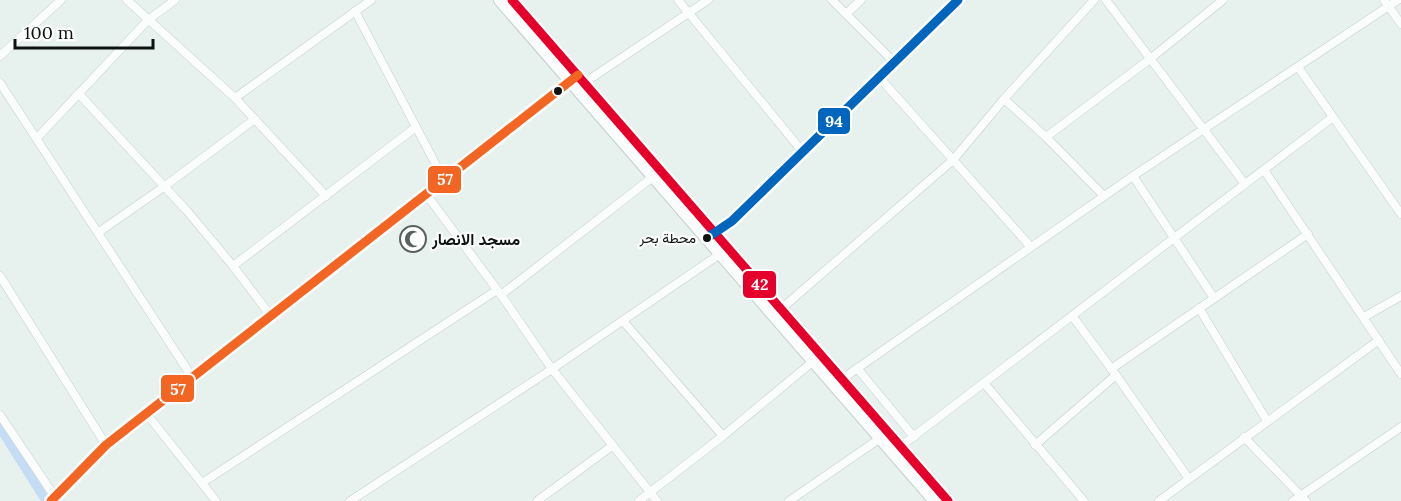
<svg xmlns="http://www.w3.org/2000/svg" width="1401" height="501" font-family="Lora,Vazirmatn,serif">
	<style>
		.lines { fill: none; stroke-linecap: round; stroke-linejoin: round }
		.canal { stroke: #c5ddf4; stroke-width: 9 }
		.street-casing { stroke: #c5cecc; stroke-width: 9 }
		.secondary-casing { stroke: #c5cecc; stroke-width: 12 }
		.primary-casing { stroke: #c5cecc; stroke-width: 14 }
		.street { stroke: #fbfdfd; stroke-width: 8 }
		.secondary { stroke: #fbfdfd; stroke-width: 10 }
		.primary { stroke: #fbfdfd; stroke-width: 12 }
		.bus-1-casing { stroke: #fefefe; stroke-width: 14 }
		.bus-2-casing { stroke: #fefefe; stroke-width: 14 }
		.bus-3-casing { stroke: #fefefe; stroke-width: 14 }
		.bus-1 { stroke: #e4002b; stroke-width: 9 }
		.bus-2 { stroke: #0065bd; stroke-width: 9 }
		.bus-3 { stroke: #f26522; stroke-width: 9 }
		.bus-dot { fill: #0d1312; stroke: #fefefe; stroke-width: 2 }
		.labels { text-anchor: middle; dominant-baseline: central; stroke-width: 4.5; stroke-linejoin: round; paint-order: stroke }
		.bus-label { font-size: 14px; fill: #0d1312; stroke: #fefefe; text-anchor: end }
		.poi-label { font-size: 16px; font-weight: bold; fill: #0d1312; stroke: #fefefe; text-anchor: start }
		.line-badge { stroke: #fefefe; stroke-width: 2 }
		.badge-label { font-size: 16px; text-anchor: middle; font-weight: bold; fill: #fff }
	</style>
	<rect width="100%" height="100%" fill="#e7f2ef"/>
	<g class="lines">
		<!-- canal -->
		<path class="canal" d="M0,428L46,501"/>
		<defs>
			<g id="street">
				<path d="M127,0L235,98L326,196"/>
				<path d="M678,0L802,151"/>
				<path d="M832,0L893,61"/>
				<path d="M1106,0L1245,184"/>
				<path d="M1384,0L1401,24"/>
				<path d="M355,11L444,180"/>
				<path d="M846,14L861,0"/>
				<path d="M0,56L61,0"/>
				<path d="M1298,67L1401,214"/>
				<path d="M878,76L1030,246"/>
				<path d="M0,83L192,377"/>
				<path d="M584,83L708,0"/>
				<path d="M79,94L188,212L233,266L271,316"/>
				<path d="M235,98L371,0"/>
				<path d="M1004,99L1046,137L1104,196"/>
				<path d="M1046,137L1150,59L1223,0"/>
				<path d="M37,138L148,20L175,0"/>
				<path d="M1264,170L1401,374"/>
				<path d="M1133,176L1214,298"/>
				<path d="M426,194L501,295L552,369L657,501"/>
				<path d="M99,232L165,186L255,119"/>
				<path d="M233,266L416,127"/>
				<path d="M0,276L106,445"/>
				<path d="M501,295L654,176"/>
				<path d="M1199,308L1267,421"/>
				<path d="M781,309L953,160L1004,99L1094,0"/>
				<path d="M1073,317L1116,375L1189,479"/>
				<path d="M1364,317L1401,296"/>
				<path d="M623,321L723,436"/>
				<path d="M857,368L914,437"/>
				<path d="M1111,369L1308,234"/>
				<path d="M842,379L1133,176L1398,0"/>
				<path d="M984,383L1084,501"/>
				<path d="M146,413L216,501"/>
				<path d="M0,415L55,497"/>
				<path d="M1244,437L1306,501"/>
				<path d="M1035,445L1116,375"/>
				<path d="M901,446L1333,117"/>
				<path d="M202,483L497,290"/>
				<path d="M51,501L106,445L572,80"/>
				<path d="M350,501L552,369L720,254"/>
				<path d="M537,501L612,446"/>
				<path d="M639,501L723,436L816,359"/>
				<path d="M789,501L882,437"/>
				<path d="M1159,501L1379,340"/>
				<path d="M1293,501L1401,427"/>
			</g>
			<path id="secondary" d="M708,237L732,221L958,0"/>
			<g id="primary">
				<path d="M500,0L935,501"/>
				<path d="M512,0L948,501"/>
			</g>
		</defs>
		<!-- street casing -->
		<use href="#street" class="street-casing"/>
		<!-- secondary casing -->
		<use href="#secondary" class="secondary-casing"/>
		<!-- primary casing -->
		<use href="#primary" class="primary-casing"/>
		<!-- street -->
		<use href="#street" class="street"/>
		<!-- secondary -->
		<use href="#secondary" class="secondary"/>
		<!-- primary -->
		<use href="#primary" class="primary"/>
		<defs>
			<path id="bus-1" d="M512,0L948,501"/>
			<path id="bus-2" d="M707,238L732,221L958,0"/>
			<path id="bus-3" d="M51,501L106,445L578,75"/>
		</defs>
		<!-- bus-1 casing -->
		<use href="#bus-1" class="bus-1-casing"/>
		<!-- bus-2 casing -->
		<use href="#bus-2" class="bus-2-casing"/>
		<!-- bus-3 casing -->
		<use href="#bus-3" class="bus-3-casing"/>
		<!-- bus-1 -->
		<use href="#bus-1" class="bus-1"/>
		<!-- bus-2 -->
		<use href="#bus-2" class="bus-2"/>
		<!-- bus-3 -->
		<use href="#bus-3" class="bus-3"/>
	</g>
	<!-- icons -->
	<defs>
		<symbol id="mosque-ring" viewBox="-11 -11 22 22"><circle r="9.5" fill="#fefefe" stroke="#59615f" stroke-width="1.5"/><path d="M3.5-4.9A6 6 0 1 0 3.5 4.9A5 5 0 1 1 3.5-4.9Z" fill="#59615f"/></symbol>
	</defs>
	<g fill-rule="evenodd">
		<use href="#mosque-ring" x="398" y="224" width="30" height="30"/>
	</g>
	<!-- markers -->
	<g class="bus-dot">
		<circle cx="558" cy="91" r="5"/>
		<circle cx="707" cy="238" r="5"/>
	</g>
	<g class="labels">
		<!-- bus labels -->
		<g class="bus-label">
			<text x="696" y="238">محطة بحر</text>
		</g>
		<!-- poi labels -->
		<g class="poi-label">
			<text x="432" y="239">مسجد الانصار</text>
		</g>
	</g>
	<g class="line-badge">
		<rect x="817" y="107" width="34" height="28" rx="6" fill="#0065bd"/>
		<rect x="427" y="165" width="35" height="29" rx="6" fill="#f26522"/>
		<rect x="742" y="270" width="35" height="29" rx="6" fill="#e4002b"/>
		<rect x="160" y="374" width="35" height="29" rx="6" fill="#f26522"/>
	</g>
	<g class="badge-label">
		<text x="834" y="127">94</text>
		<text x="445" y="185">57</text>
		<text x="760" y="290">42</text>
		<text x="178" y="395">57</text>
	</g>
	<!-- scale -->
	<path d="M15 39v9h138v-9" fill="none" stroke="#0d1312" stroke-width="3"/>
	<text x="24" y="39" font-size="18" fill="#0d1312" stroke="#fefefe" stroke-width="4.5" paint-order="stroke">100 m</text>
</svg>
